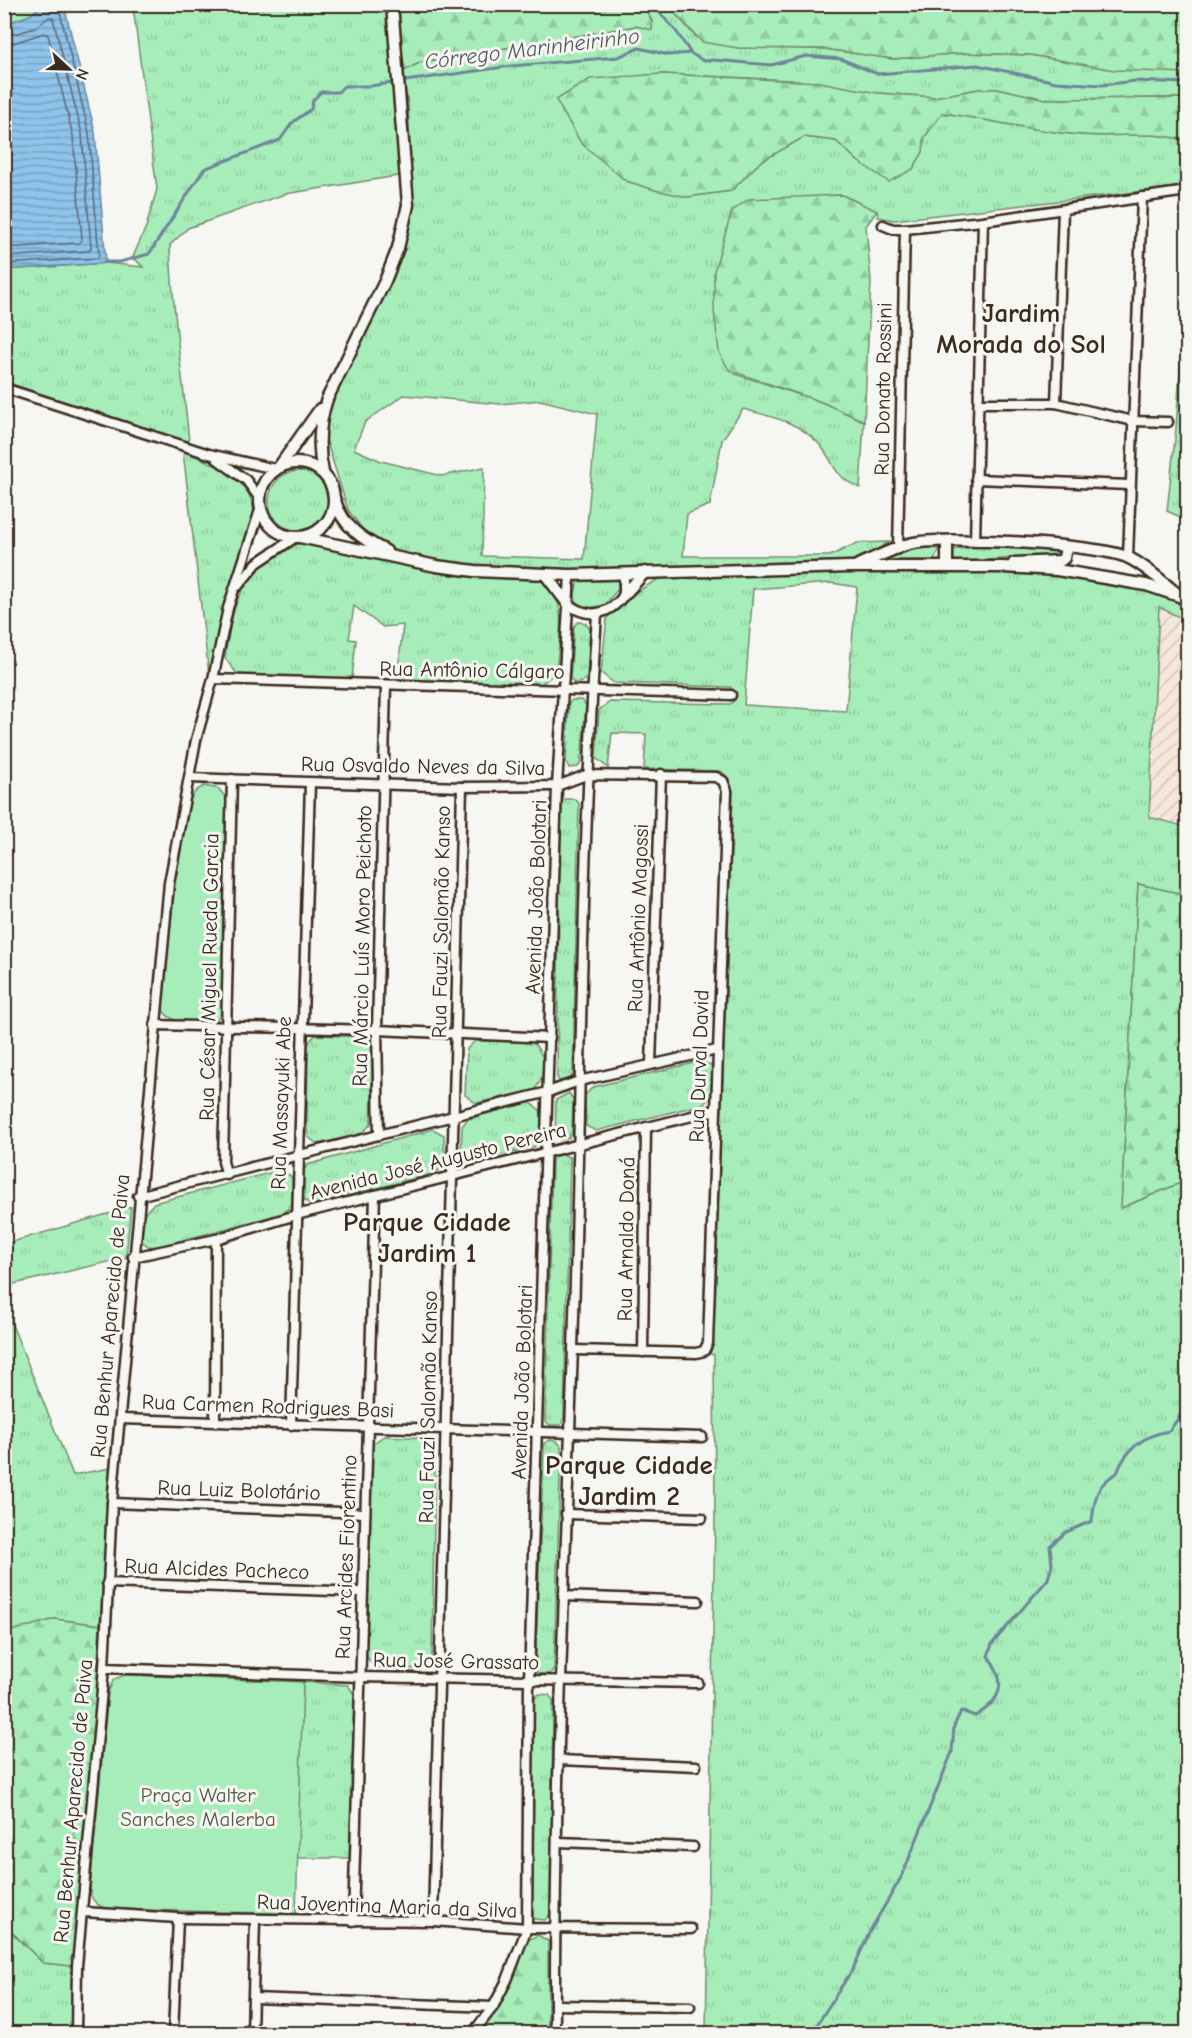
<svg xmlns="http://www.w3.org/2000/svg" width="1192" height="2038" font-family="'Comic Neue',sans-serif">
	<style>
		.industrial { fill: url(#industrial-furrows) }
		.grass { fill: url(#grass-tufts); stroke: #718c6c; stroke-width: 1.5; fill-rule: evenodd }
		.forest { fill: url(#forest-firs); stroke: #718c6c; stroke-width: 1.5 }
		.park { fill: #a7edba; stroke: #718c6c; stroke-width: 1.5 }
		.water { fill: url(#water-rules); stroke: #6d8699; stroke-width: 1.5 }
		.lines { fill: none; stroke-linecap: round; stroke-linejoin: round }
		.shore { stroke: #5c6770; stroke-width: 1.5 }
		.stream { stroke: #6d8699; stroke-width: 3 }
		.minor-casing { stroke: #3b2a1e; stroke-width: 13 }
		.secondary-casing { stroke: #3b2a1e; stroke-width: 15 }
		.minor { stroke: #f6f6f2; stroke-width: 8 }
		.secondary { stroke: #f6f6f2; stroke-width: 10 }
		.labels { text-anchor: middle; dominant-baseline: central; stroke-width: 6; stroke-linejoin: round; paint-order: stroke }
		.street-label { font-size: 21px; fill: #3b2a1e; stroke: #f6f6f2 }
		.park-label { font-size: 21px; fill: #565b45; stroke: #f6f6f2 }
		.water-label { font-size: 22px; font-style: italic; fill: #54585c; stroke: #f6f6f2 }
		.district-label { font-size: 27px; font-weight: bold; fill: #3b2a1e; stroke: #f6f6f2 }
	</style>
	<defs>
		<pattern id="industrial-furrows" width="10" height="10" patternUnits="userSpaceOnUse" patternTransform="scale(1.5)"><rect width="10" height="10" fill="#f5e7db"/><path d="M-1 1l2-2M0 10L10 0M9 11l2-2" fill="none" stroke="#d3c6bc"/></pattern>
		<pattern id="grass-tufts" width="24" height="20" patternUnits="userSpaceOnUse" patternTransform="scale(1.5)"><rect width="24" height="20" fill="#a7edba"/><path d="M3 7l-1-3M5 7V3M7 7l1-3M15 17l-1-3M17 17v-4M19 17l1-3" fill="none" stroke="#91cb9f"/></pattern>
		<pattern id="forest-firs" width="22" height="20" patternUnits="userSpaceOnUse" patternTransform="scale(1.5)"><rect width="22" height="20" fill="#a7edba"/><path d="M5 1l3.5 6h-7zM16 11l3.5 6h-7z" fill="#91cb9f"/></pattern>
		<pattern id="water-rules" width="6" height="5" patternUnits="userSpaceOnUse" patternTransform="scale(1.5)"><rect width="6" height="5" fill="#8ec3eb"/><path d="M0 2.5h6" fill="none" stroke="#759fbe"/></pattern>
	</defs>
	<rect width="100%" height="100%" fill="#f6f6f2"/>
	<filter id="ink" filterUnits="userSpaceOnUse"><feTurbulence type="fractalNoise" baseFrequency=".0167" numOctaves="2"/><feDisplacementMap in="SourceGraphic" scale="12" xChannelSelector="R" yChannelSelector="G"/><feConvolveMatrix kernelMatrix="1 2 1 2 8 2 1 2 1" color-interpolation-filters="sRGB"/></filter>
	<g filter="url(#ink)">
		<!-- industrial -->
		<path class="industrial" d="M1159,606L1187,621V827L1149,817Z"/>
		<!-- grass -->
		<g class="grass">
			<path d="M667,4L696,37L738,48L825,49L893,59L964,53L1031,55L1059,60L1187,73V103L1180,98L1045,99L1001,89H979L935,97L878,93L790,80L662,74L631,77L626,181L687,197L731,191L760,162L804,137L836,141L859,162L923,152L924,138L942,113C989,119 1035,132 1083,135C1119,138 1152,130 1187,141V186L894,220L878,217L877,211L842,195L820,196L732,211L728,230L735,374L819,401L864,421L860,488C831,475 837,465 819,444C798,421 772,417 743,409L722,440L710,505L687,514L683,556H830L857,543L889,542L862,559L848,562L571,571L477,567L401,553L370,539L348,510L324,433L332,401L389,283L410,222L412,192L408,104L402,72L421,62L636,26L652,29V21L643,5ZM404,395L500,404L540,400L597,414L584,559L482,556L484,467L442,476L381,461L354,449L365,422Z"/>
			<path d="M18,5H42L30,15L5,24L4,12Z"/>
			<path d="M130,5H388L403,175L285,194L188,228L170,245C172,311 183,376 189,442L5,382V270L106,263L143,267L133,257L146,227L157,189L133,7Z"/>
			<path d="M1187,268V520L1167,511L1176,429Z"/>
			<path d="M183,451C213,463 254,478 254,516L224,607L209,675Z"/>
			<circle cx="299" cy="501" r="30"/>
			<path d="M299,542C362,552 425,572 488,577C505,578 537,574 550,587C568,607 558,647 556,672L540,685L397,680L403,625L383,627L354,606L349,639L356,640L352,679L238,675L225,658C234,596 240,572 299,542Z"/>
			<path d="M911,547L940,549L934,560L872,561L893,556Z"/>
			<path d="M976,547L1058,549L1062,551L1056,557C1023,556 990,561 956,561L950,557L951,550Z"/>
			<path d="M851,571L1058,572L1167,594L1187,607V621L1159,607L1149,817L1187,827V895L1138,884L1121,1208L1187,1180V2033H706L715,1518L714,1355L710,1354L713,1344L733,791L729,779L721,771L644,769L646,734L612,733L608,768L596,758L599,710L610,702L730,704L735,700L736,693L730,687L614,683L601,673L607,618L628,597L660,578L668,576ZM831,583L857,587L846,711L744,705L753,589Z"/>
			<path d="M617,578L618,589L605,605L584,609C571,601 575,593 578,580Z"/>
			<path d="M578,622L585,623L590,629L587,677L582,682L574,683L570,678L574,626Z"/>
			<path d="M572,700H581L586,705L581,762L578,767L569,768L566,762L569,703Z"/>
			<path d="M565,799H574L579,803L573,1073L571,1078L559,1081L557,1077L560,802Z"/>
			<path d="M315,1035L368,1037L373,1043L371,1124L361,1134L317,1144L307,1136L308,1043Z"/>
			<path d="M475,1041H532C548,1059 547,1071 535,1090L476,1103L465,1095L467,1049Z"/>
			<path d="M702,1061L712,1066L711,1096L704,1104L596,1131L586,1126L585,1095L593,1087Z"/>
			<path d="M569,1093L573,1099L572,1133L569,1138L560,1140L555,1136L556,1100Z"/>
			<path d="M530,1102L541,1111V1140L534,1147L471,1163L461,1158L462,1126L468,1119Z"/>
			<path d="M433,1129L444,1135L445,1164L436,1173L312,1205L304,1200L302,1174L307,1165Z"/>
			<path d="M557,1155H565L570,1158L564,1417L561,1425H550L545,1421L552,1160Z"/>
			<path d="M281,1170L292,1177V1204L284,1213L157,1247L148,1246L141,1241L143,1215L154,1203Z"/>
			<path d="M131,1207L126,1258L5,1286V1244Z"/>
			<path d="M4,1305L73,1475L111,1468L100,1625L55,1619L5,1633Z"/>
			<path d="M384,1436L426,1438L435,1451L432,1660L420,1669L374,1667L366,1656L372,1444Z"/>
			<path d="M550,1440L557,1441L561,1446L554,1668L550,1674H539L535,1670L544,1443Z"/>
			<path d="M303,1682L348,1685L354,1694L350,1858H297Z"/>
			<path d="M539,1694L549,1695L553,1700L551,1913L545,1920L535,1919L531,1915L534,1699Z"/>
			<path d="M4,1925L43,1963L73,1966L72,2033H5Z"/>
		</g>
		<!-- forest -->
		<g class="forest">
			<path d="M397,5H643L652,21V30L636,26L421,62L402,72Z"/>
			<path d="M667,5H1187V73L1114,70L1031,55L964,53L893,59L825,49L738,48L702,42Z"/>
			<path d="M662,74L819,82L878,93L935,97L979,89H1001L1045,99L1180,98L1187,103V141C1152,130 1119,138 1083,135C1035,132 989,119 942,113L924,138L923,152L913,169L889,182L859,162L836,141L804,137L760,162L731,191L687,197L655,190L626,181L581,143L556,100L590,79Z"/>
			<path d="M842,195L877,211L866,226L871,281L864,421L819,401L729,370L719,352L714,311V271L732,211L749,199Z"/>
			<path d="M1138,884L1187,895V1180L1121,1208Z"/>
			<path d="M55,1619L100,1625L92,1770L73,1966L43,1963L5,1925L4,1633Z"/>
			<path d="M538,1935L548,1941V2033H479L499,2008L528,1940Z"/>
		</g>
		<!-- park -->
		<g class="park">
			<path d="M204,786L219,789L226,798L221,1014L216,1021C199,1023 167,1026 162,1007L175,883L190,799L197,790Z"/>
			<path d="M125,1675L303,1682L296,1914L108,1909C97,1906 90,1900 90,1889L108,1692L114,1679Z"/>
		</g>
		<!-- water -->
		<path class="water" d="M42,5H64L95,132L106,263L5,270V24L30,15Z"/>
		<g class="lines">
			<!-- shore -->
			<g class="shore">
				<path d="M4,37L35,28L49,17L53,18L82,134L91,248L89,251L4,257"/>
				<path d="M4,46L44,33L48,35L73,136L82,240L79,243L4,248"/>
				<path d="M4,264L97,258L99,256L89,133L58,4"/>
			</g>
			<!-- stream -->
			<g class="stream">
				<path d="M652,4L676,31L690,52"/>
				<path d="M104,262H120L149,254L204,169L280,140L292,123L311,109L313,100L321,92H338L344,86H370L511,66L618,57L639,48L669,55L690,53L704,61L714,60L771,65L806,56L841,59L878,74L977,65L1056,82L1102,85L1135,81L1188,83"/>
				<path d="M811,2034L854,1967L870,1931L902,1876L952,1752L954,1726L961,1711L975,1716C1003,1700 1007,1681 988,1656L992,1644L1048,1579L1052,1565L1050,1546L1066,1532L1092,1521C1095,1499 1095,1485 1117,1473C1126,1449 1143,1435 1169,1431L1180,1416L1188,1398"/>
			</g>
			<defs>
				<g id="minor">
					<path d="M883,225L893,229H905L983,221L1180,192"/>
					<path d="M4,388L209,454L275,469"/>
					<path d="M980,403H1056L1133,421L1168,422"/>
					<path d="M1056,403L1063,210"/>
					<path d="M217,459L246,480L260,499"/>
					<path d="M976,479L1129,485"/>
					<path d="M975,541L983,221"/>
					<path d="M898,549L905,229"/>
					<path d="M1128,557L1142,197"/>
					<path d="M238,586L257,563L296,537"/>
					<path d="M568,604C588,619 609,616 624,595V573"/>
					<path d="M213,679L731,695"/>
					<path d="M190,778L462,787L557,786L586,775L716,777L723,781L727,791L708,1343L704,1351L696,1353L573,1350"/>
					<path d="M155,1025L377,1030L550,1038"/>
					<path d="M651,1064L661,774"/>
					<path d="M379,1135L377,1030L386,686"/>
					<path d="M227,1175L223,1162L232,779"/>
					<path d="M138,1196L548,1092L579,1081L717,1050"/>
					<path d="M133,1257L216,1239L296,1215L716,1110"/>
					<path d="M643,1352L646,1127"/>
					<path d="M121,1419L702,1437"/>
					<path d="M215,1422L216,1239"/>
					<path d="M291,1425L310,783"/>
					<path d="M112,1503L365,1513"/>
					<path d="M566,1514L702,1518"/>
					<path d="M107,1583L363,1592"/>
					<path d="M563,1596L698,1601"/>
					<path d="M104,1668L360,1677L698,1683"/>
					<path d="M560,1760L696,1766"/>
					<path d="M558,1842L693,1847"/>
					<path d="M83,1912L178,1918L433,1921L527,1928L691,1929"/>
					<path d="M353,1921L375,1195"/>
					<path d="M433,1921L462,787"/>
					<path d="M253,1998L493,2007"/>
					<path d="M555,2005L690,2007"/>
					<path d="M76,2034L77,1966L104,1668L112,1503L169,883L196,740L213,679L228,608L261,507"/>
					<path d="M173,2034L178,1918"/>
					<path d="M252,2034L255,1920"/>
					<path d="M472,2034L493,2007L507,1980L527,1928L529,1681L557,786L570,575"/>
					<path d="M555,2034C554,1805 565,1577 573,1349C581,1104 581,859 597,614"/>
				</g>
				<g id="secondary">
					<circle cx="297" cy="500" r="37"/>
					<path d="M279,467L320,409"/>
					<path d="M323,472C317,446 319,423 327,399L385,281L398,248L408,205L392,4"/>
					<path d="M335,500C342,526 363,540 386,551"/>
					<path d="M300,537L436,566L475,571L570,575L850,567H1003L1057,570L1146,585L1179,596"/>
					<path d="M947,542V567"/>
					<path d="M1014,563L1060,561L1064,558L1066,547"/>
					<path d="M858,565C875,558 892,549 909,544C939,535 1101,544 1129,558C1151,569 1168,588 1188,602"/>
					<path d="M545,574L568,604"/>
					<path d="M624,595L645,572"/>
				</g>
			</defs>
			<!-- minor casing -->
			<use href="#minor" class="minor-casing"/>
			<!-- secondary casing -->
			<use href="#secondary" class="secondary-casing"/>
			<!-- minor -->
			<use href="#minor" class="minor"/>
			<!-- secondary -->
			<use href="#secondary" class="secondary"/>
		</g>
	</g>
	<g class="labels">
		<!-- street labels -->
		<g class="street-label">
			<text transform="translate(883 389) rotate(-89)">Rua Donato Rossini</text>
			<text transform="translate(472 670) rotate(1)">Rua Antônio Cálgaro</text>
			<text transform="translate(423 766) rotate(1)">Rua Osvaldo Neves da Silva</text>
			<text transform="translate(536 897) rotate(-88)">Avenida João Bolotari</text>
			<text transform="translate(638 918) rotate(-88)">Rua Antônio Magossi</text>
			<text transform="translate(441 922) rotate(-89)">Rua Fauzi Salomão Kanso</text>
			<text transform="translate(362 946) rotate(-89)">Rua Márcio Luís Moro Peichoto</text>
			<text transform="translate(209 977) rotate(-89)">Rua César Miguel Rueda Garcia</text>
			<text transform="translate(699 1066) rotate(-88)">Rua Durval David</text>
			<text transform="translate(281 1103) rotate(-88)">Rua Massayuki Abe</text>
			<text transform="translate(438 1161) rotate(-14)">Avenida José Augusto Pereira</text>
			<text transform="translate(626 1239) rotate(-89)">Rua Arnaldo Doná</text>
			<text transform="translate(110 1316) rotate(-85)">Rua Benhur Aparecido de Paiva</text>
			<text transform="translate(522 1382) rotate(-88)">Avenida João Bolotari</text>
			<text transform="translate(268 1406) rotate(2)">Rua Carmen Rodrigues Basi</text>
			<text transform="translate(428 1407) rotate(-89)">Rua Fauzi Salomão Kanso</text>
			<text transform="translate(239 1490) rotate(2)">Rua Luiz Bolotário</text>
			<text transform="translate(346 1557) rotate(-88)">Rua Arcides Fiorentino</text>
			<text transform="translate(217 1569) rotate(2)">Rua Alcides Pacheco</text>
			<text transform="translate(456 1661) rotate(1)">Rua José Grassato</text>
			<text transform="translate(73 1801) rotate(-85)">Rua Benhur Aparecido de Paiva</text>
			<text transform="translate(387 1906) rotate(2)">Rua Joventina Maria da Silva</text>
		</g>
		<!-- park labels -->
		<g class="park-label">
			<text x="198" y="1795">Praça Walter<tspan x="198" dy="24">Sanches Malerba</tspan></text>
		</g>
		<!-- water labels -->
		<g class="water-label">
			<text transform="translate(532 49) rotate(-7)">Córrego Marinheirinho</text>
		</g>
		<!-- district labels -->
		<g class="district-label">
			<text x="1021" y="313">Jardim<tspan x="1021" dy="31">Morada do Sol</tspan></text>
			<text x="427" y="1222">Parque Cidade<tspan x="427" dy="31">Jardim 1</tspan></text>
			<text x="629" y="1465">Parque Cidade<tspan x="629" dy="31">Jardim 2</tspan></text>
		</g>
	</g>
	<!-- margin -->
	<rect width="1192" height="2038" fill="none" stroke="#f6f6f2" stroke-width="24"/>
	<rect x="12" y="12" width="1168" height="2014" fill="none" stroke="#3b2a1e" stroke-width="2" filter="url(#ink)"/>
	<!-- north arrow -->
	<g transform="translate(69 69) rotate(112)" stroke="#f6f6f2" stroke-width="4.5" paint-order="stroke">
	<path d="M0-4.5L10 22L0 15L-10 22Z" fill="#3b2a1e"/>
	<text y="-9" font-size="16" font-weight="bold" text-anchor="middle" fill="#3b2a1e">N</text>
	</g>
</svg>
